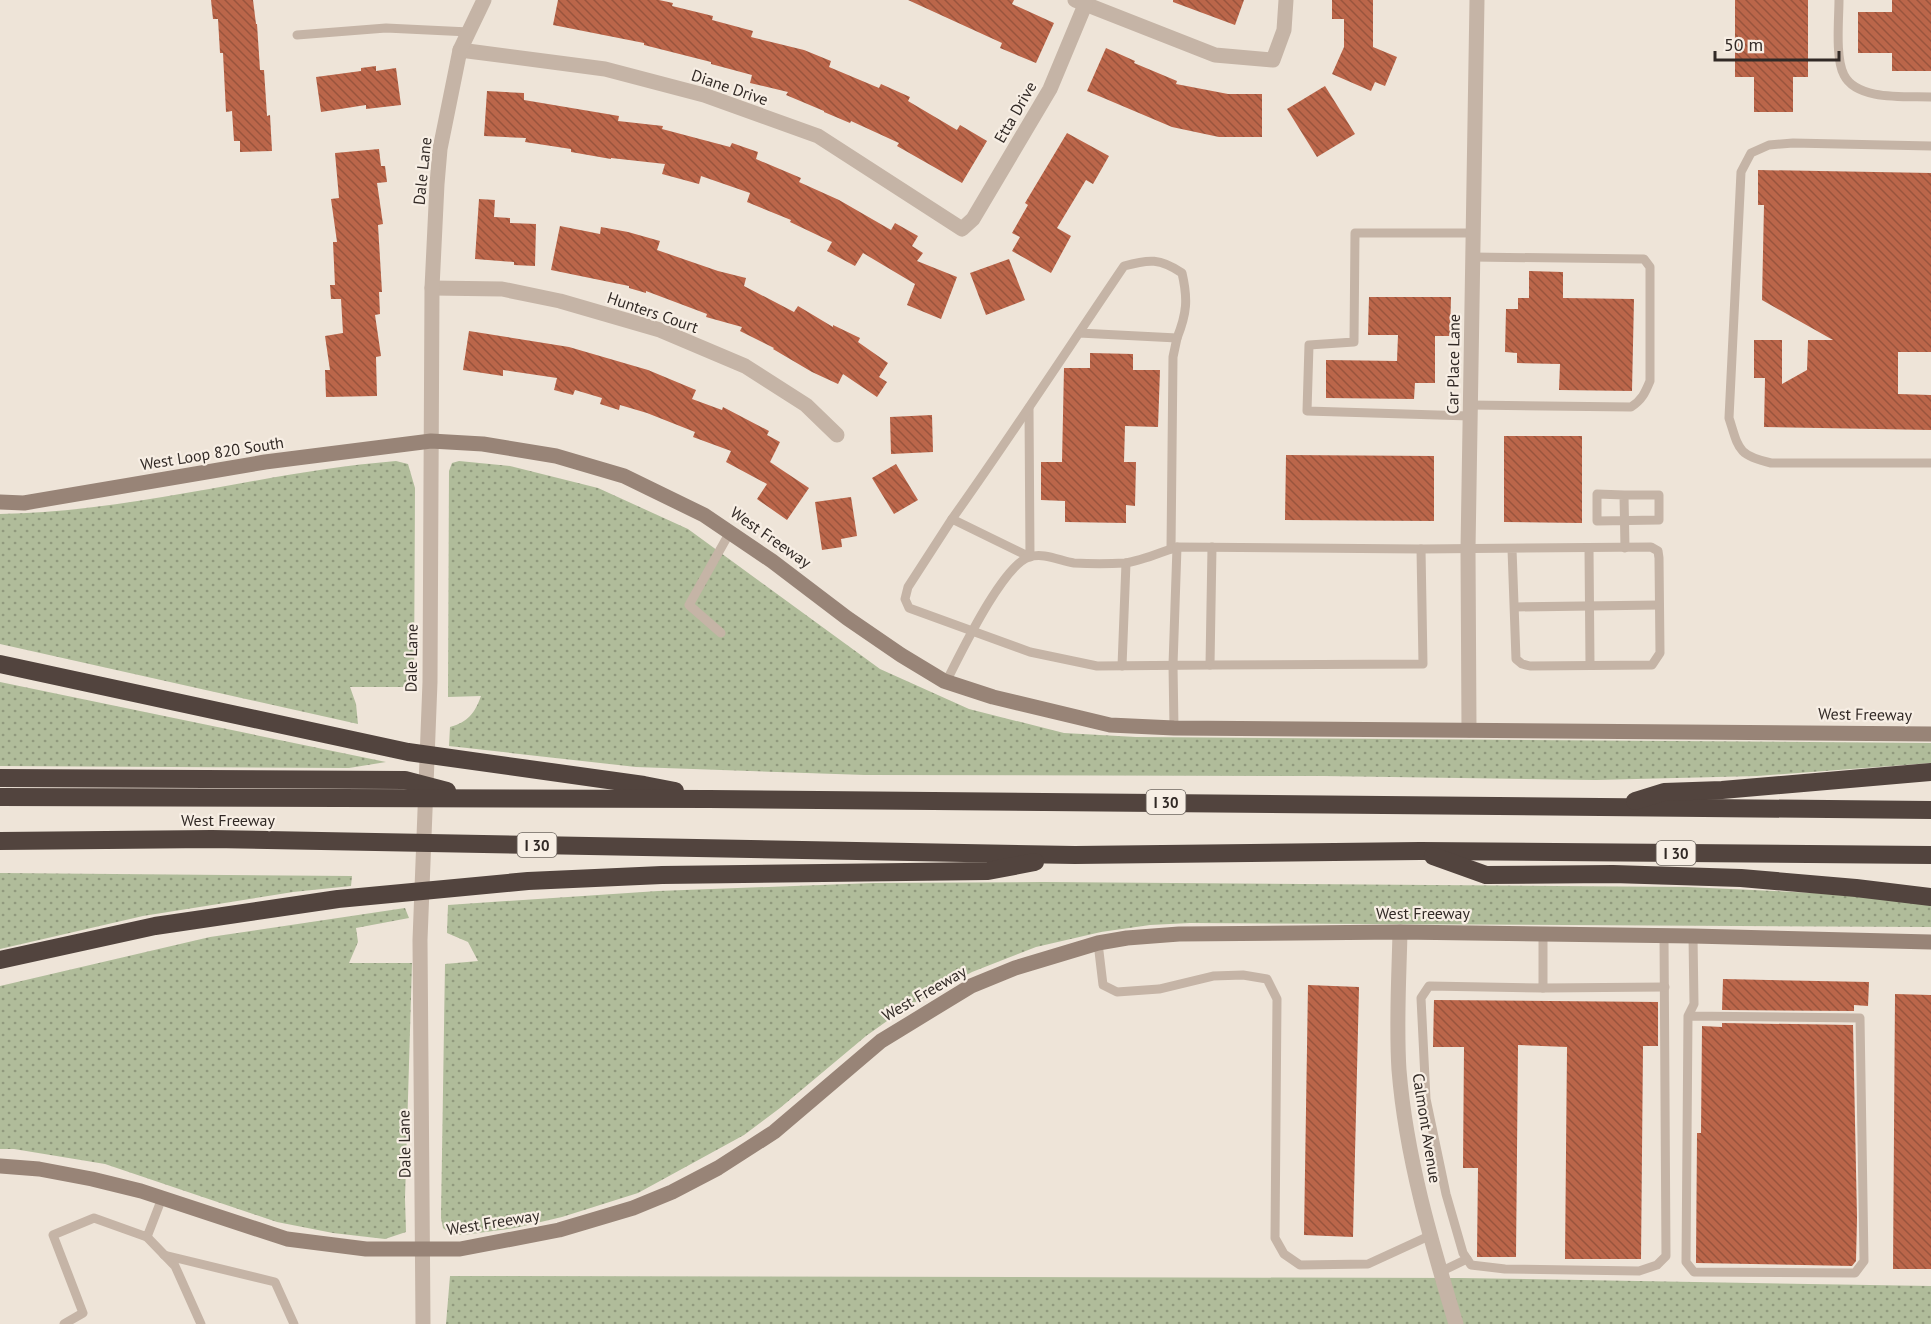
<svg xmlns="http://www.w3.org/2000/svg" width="1931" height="1324" font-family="'PT Sans',sans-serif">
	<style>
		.grass { fill: url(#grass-dots) }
		.building { fill: url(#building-back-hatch) }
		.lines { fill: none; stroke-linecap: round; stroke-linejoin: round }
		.service { stroke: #c5b4a6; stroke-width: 9 }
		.minor { stroke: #c5b4a6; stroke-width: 15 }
		.tertiary { stroke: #c5b4a6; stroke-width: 15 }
		.secondary { stroke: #988477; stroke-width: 15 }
		.motorway { stroke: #52443e; stroke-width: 18 }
		.labels { text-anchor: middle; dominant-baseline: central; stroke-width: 4.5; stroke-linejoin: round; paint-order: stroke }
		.shield { fill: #f7eee4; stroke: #6d655f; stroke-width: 1.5 }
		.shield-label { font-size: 15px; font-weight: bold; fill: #322a26 }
		.street-label { font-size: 16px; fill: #322a26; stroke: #f7eee4 }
	</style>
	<defs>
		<pattern id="grass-dots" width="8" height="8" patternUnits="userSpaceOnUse" patternTransform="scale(1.5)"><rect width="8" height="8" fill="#b0bc9a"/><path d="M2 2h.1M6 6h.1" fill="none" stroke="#90997d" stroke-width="1.8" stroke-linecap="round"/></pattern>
		<pattern id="building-back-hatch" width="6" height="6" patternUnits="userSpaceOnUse" patternTransform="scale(1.5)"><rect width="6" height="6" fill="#bb664a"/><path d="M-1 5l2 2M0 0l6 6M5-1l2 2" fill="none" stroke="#99543d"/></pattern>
	</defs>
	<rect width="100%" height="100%" fill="#eee4d8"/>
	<!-- grass -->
	<g class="grass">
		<path d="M396,461L408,464L415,488L414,687H350L356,704L358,724L0,644V514C135,512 262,472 396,461Z"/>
		<path d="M459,461L510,466L598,488L688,529L880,669L969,709L1064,733L1136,737L1931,743V763L1757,776L1596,780L1324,776L865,775L636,767L449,746L450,727C468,722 475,713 481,696L448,697L449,471L452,463Z"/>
		<path d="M0,682L386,762L349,768L0,766Z"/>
		<path d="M0,873L352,876L351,886L293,892L143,916L0,949Z"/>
		<path d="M1043,882L1687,887L1838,894L1931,904V927L1190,923L1150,925L1101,932L1036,947L972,972L908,1006L866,1036L780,1108L744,1135L638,1193L562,1217L515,1228L463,1235H452L443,1228L441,1218L445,964L478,961L468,942L447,933L448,905L658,891L873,883Z"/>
		<path d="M405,908L409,918L356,928L358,942L349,963H412L405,1199L406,1232L385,1239L333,1233L277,1222L105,1164L14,1149H0V986L210,937Z"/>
		<path d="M450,1276L1460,1278L1931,1286V1324H446Z"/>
	</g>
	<!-- building -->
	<g class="building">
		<path d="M211,0H253L256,24H257L260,70H264L267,116L270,115L272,151L240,152V141H234L232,111L226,112L223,53H220L218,19H213Z"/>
		<path d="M558,0H659L673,3L672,6L713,16L712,20L753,31L751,37L804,50L831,61L829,67L879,88L881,84L910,97L908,101L957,130L960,125L987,141L962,183L897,146L899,143L851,121L850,123L824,112V111L786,95L788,92L750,83L752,75L711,64V62L644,45V43L553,25Z"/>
		<path d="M908,0H1014L1012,4L1054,23L1036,63L1000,48L1002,43Z"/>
		<path d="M1173,0H1244L1235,25L1173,2Z"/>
		<path d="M1332,0H1373V47L1397,57L1385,86L1375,82L1371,91L1332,74L1344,47V19H1332Z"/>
		<path d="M1735,0H1808V77H1793V112H1754V77H1735Z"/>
		<path d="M1892,0H1931V71H1892V53H1858V12H1892Z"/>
		<path d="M1106,48L1135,61L1134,63L1177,81L1176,84L1228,94H1262V137H1219L1172,127L1087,91Z"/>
		<path d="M376,66V71L396,68L401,105L366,109V105L321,112L316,77L361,71V68Z"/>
		<path d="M1325,86L1355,134L1317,157L1287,109Z"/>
		<path d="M487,91L524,93V100L619,116L618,121L663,126L662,129L730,147L732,143L758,152L756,159L801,178L799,182L839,200L891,230L895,223L918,236L912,246L923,253L917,261L957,277L941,319L907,305L915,284L863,253L855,266L827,251L832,242L790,222L791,220L747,202L750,193L701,176L699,184L662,174L665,164L611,158V159L571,152V149L525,142L526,138L484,136Z"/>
		<path d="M1067,133L1109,156L1093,184L1086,180L1057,228L1071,236L1051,273L1012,251L1020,237L1012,233L1028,205L1025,203Z"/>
		<path d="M379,149L381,166H385L387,182L377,183L383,224L378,225L382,292H379L380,314L375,315L381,356L376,357L377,396L326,397L325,370H330L325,336L343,333L341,299H331L330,285H335L333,242H337L331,199L339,198L335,153Z"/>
		<path d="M1758,170L1931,173V352H1898V394L1931,395V430L1764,427L1765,378H1754V340H1782V384L1807,370L1808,340H1833L1762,300L1764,205H1758Z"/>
		<path d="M479,199L495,200L494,217L510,218V223L536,224L535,266L514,265V262L475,259Z"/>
		<path d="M560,226L600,234L601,227L628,232L660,241L657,250L718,271L746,278L744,286L794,312L798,306L833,327V325L860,338L858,342L888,363L879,377L887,382L877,397L843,374L838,384L812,372L773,349L774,348L740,331L742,327L706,317L707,314L646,291V293L629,288V286L551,270Z"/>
		<path d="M1009,259L1025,300L986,315L970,273Z"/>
		<path d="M1529,271L1563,272V298L1634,299L1632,391L1559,390L1560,364L1517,363V353L1505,352L1506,309H1518V298H1529Z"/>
		<path d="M1369,297H1451L1450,336H1435V383H1415L1414,399L1326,398V360L1397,361L1398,335H1368Z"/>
		<path d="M469,331L569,347L648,370L696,390L692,399L722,410L723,407L769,431L767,435L780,442L770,462L809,488L787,520L757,499L767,484L726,462L731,451L693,437L695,432L647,413L620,405L619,410L600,404L602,398L575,390L573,395L554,390L557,378L503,370V376L463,370Z"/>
		<path d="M1090,353L1133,354V370H1160L1158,427L1125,426L1124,462H1136L1135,506L1126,505V523L1065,522V501L1041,500V462H1062L1064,368H1090Z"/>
		<path d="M932,415L933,452L891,454L890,417Z"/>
		<path d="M1504,436H1582V523L1504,522Z"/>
		<path d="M1286,455L1434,456V521L1285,520Z"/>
		<path d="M896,464L918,500L894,514L872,478Z"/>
		<path d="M851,497L857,536L841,539L842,547L822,550L815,502Z"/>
		<path d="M1723,979L1869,982L1868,1006L1854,1005V1011L1722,1010Z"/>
		<path d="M1308,985L1359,987L1353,1237L1304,1235Z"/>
		<path d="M1895,994L1931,995V1269H1893Z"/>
		<path d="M1434,1000L1658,1002V1046H1643L1641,1259H1565L1567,1047L1518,1045L1516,1257H1477L1478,1168H1463L1464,1047H1433Z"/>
		<path d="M1722,1023L1853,1025L1857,1218L1856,1261L1852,1266L1696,1263L1697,1133H1701L1702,1026L1722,1027Z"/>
	</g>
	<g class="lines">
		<!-- service -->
		<g class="service">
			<path d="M1839,0C1839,19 1835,58 1844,75C1857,101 1906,96 1931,97"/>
			<path d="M297,35L386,28L469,32"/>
			<path d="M1931,146L1793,143L1769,145L1751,153L1741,172L1729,418C1739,449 1737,455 1771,463H1931"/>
			<path d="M1470,405L1631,407C1642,400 1645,393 1650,381V267L1644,259L1472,257"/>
			<path d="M1029,408L1030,557L952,519L908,587L905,599L909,608L1030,652L1097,666L1210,665L1212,547"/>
			<path d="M1470,416L1307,411L1309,345L1354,342L1355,233H1473"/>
			<path d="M1624,495L1597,494V521L1659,520V495H1624L1625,548"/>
			<path d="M952,519C1011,436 1067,350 1124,266C1149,259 1160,258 1182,273C1188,299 1187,313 1177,338L1079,333"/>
			<path d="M1589,548L1590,665"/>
			<path d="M1171,549L1173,357L1177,338"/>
			<path d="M1515,607L1659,605"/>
			<path d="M721,633L689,605L730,532"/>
			<path d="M1210,665L1423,664L1421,549"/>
			<path d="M1122,666L1126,563"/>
			<path d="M946,682C960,655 1002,566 1029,557C1044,552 1060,561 1074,563C1090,564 1109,564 1125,563C1142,561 1161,552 1177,547"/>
			<path d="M1174,728L1173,665L1177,547L1421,549L1651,547L1658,551L1659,558L1660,653L1652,665L1530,666L1522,664L1516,659L1512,549"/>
			<path d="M1543,934V988L1429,986L1421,998L1426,1099L1446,1194L1463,1253L1471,1265L1505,1269L1639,1271L1657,1265L1666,1256L1664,935"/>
			<path d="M1098,943L1103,985L1117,992L1159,989L1213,976L1243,975L1267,979L1277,999L1275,1238L1284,1254L1300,1265L1368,1264L1429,1236"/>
			<path d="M1543,988L1665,987"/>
			<path d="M1688,1016L1860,1018L1864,1261L1855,1273L1694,1272L1686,1262L1688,1016L1694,1004L1693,936"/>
			<path d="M147,1237L175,1266L201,1324"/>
			<path d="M164,1255L275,1282L294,1324"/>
			<path d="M1440,1272L1467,1259"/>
			<path d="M64,1324L83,1313L53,1235L94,1218L147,1237L162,1198"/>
		</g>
		<!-- minor -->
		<g class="minor">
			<path d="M1075,0L1215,55L1273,60L1284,30L1286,0"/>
			<path d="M460,50L605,69L704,95L818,136L962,229L973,219L1050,89L1085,5"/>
			<path d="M432,288L502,289L560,301L660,330L745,366L806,405L837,435"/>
			<path d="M1469,730L1468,549L1477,0"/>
		</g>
		<!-- tertiary -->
		<g class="tertiary">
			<path d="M1400,932C1399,978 1396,1024 1399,1070C1406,1157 1431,1241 1456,1324"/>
			<path d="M423,1324L420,940L430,682L432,288L437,184L440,149L460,50L484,0"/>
		</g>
		<!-- secondary -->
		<g class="secondary">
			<path d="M0,502L24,503L265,462L431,441L483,444L556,456L624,476L704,515L772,561L847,618L901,655L944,681L993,697L1110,725L1174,728L1931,734"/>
			<path d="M0,1166L39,1169L92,1179L141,1191L287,1239L366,1249H460L559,1230L633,1208L672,1192L718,1168L774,1132L881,1041L971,986L1015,968L1098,943L1127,938L1179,934L1400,932L1693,936L1931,942"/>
		</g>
		<!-- motorway -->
		<g class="motorway">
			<path d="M0,664L408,752L644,785L675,791"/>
			<path d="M0,778L405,780L447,791"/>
			<path d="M0,797L709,799L1931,810"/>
			<path d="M1635,801L1664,792L1722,790L1931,772"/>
			<path d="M0,841L212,839L1075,855L1420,851L1931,855"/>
			<path d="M1433,856L1486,875L1613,874L1741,878L1856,888L1931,897"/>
			<path d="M0,960L155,926L338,899L528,881L662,875L988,871L1035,862"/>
		</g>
	</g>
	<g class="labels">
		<!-- shield labels -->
		<g class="shield">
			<rect x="1146.5" y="790" width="39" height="24" rx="4.5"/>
			<rect x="517.5" y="833" width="39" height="24" rx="4.5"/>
			<rect x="1656.5" y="841" width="39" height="24" rx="4.5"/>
		</g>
		<g class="shield-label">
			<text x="1166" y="802">I 30</text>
			<text x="537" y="845">I 30</text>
			<text x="1676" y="853">I 30</text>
		</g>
		<!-- street labels -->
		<g class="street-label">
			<text transform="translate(730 87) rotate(19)">Diane Drive</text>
			<text transform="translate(1015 112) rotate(-60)">Etta Drive</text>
			<text transform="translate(422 171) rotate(-84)">Dale Lane</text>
			<text transform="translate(653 312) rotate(19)">Hunters Court</text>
			<text transform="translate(1453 364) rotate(-89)">Car Place Lane</text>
			<text transform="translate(212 453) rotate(-9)">West Loop 820 South</text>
			<text transform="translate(771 537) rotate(35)">West Freeway</text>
			<text transform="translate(411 658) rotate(-89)">Dale Lane</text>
			<text transform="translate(1865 714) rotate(1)">West Freeway</text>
			<text x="228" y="820">West Freeway</text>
			<text x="1423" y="913">West Freeway</text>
			<text transform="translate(924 993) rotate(-30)">West Freeway</text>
			<text transform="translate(1427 1128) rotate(81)">Calmont Avenue</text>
			<text transform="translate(404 1144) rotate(-91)">Dale Lane</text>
			<text transform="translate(493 1222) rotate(-9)">West Freeway</text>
		</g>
	</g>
	<!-- scale -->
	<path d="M1715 51v9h124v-9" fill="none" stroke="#322a26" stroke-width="3"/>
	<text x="1724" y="51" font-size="18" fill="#322a26" stroke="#f7eee4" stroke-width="4.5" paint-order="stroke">50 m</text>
</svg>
